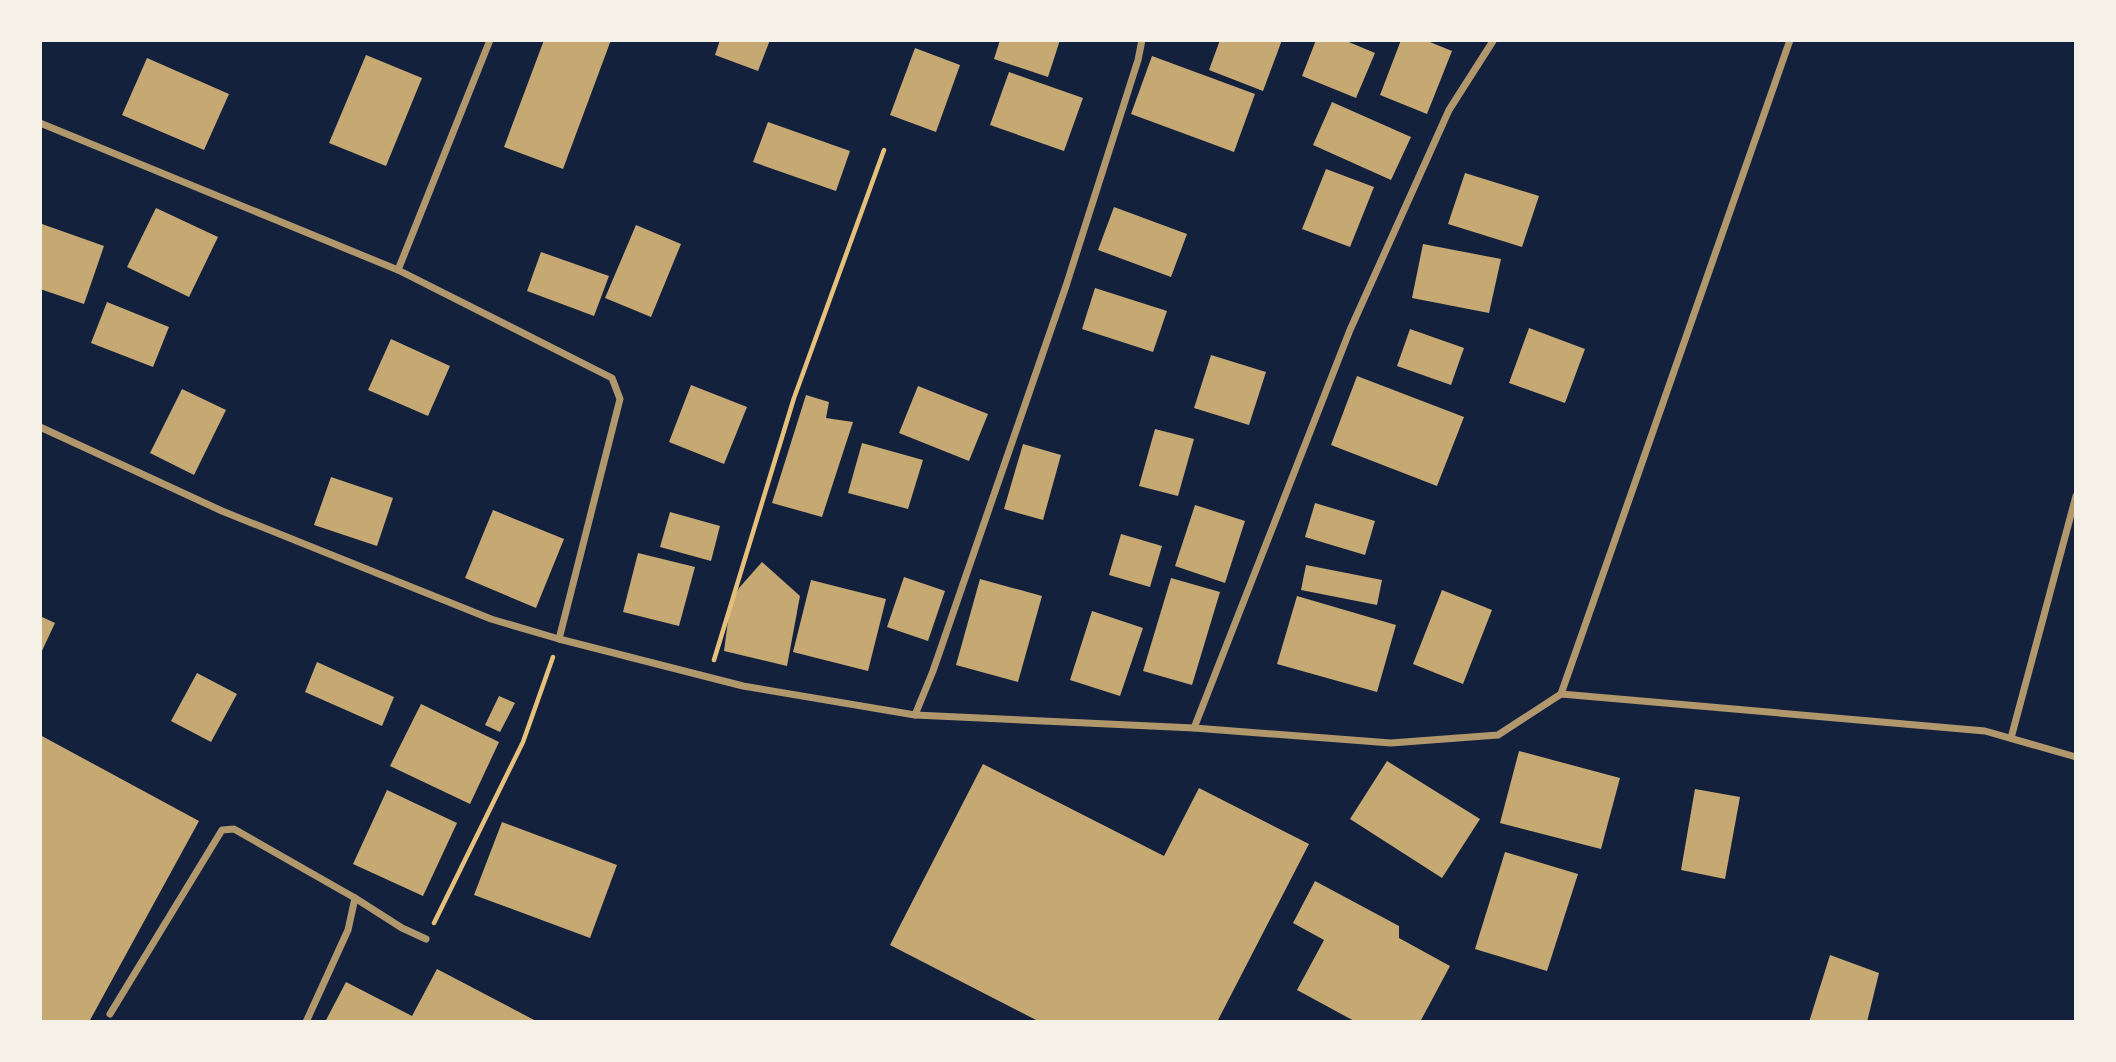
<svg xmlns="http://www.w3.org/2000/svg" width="2116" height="1062" font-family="Cabin,sans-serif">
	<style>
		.building { fill: #c6a872 }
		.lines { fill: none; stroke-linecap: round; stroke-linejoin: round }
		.path { stroke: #e5c07b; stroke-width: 4.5 }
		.minor { stroke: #b1986c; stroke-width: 7 }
	</style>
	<rect width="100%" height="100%" fill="#14213d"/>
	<!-- building -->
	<g class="building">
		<path d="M544,40H611L563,169L504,147Z"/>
		<path d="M720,40H770L758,71L715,55Z"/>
		<path d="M1000,40H1060L1048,77L994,59Z"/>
		<path d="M1220,40H1282L1263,91L1209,70Z"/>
		<path d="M1316,40H1344L1375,53L1356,98L1302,76Z"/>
		<path d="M1401,40H1425L1452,51L1427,114L1380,95Z"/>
		<path d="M915,48L960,65L936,132L890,115Z"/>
		<path d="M366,55L422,78L386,166L329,143Z"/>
		<path d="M1152,56L1255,94L1234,152L1131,114Z"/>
		<path d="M147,58L229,94L204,150L122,115Z"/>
		<path d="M1009,72L1083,98L1064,151L990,125Z"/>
		<path d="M1332,102L1411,137L1391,180L1313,145Z"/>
		<path d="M768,122L850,151L836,191L753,162Z"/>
		<path d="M1326,169L1374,187L1350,247L1302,229Z"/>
		<path d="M1465,173L1539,196L1522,247L1448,224Z"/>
		<path d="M1114,207L1187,234L1171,277L1098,250Z"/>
		<path d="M156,208L218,237L189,297L127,267Z"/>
		<path d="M42,224L104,246L84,304L40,289Z"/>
		<path d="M636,225L681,244L651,317L605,298Z"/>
		<path d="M1423,244L1501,259L1489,313L1412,298Z"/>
		<path d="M541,252L609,276L594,316L527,291Z"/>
		<path d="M1095,288L1167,311L1153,352L1082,329Z"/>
		<path d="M107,302L169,327L153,367L91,343Z"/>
		<path d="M1529,328L1585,349L1565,403L1509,383Z"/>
		<path d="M1410,329L1464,348L1451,385L1397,366Z"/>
		<path d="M391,339L450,366L428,416L368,390Z"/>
		<path d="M1211,355L1266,372L1249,425L1194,408Z"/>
		<path d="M1357,376L1464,417L1437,486L1331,445Z"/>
		<path d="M691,385L747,407L724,464L669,442Z"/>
		<path d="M918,386L988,414L969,461L899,433Z"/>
		<path d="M182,389L226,410L194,475L150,453Z"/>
		<path d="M806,395L829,402L826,418L853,422L822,517L772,503Z"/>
		<path d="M1155,429L1194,439L1178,496L1139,486Z"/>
		<path d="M862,443L923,460L908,509L848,493Z"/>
		<path d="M1023,444L1061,455L1043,520L1004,509Z"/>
		<path d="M331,477L393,498L377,546L314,525Z"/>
		<path d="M1315,503L1375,521L1365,555L1305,537Z"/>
		<path d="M1195,505L1245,521L1225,583L1175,566Z"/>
		<path d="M493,510L564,539L536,608L465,578Z"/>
		<path d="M670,512L720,526L711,561L660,547Z"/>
		<path d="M1121,534L1162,546L1150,587L1109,575Z"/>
		<path d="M638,553L695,567L679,626L623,612Z"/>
		<path d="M762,562L800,596L787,666L724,651L730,606L739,588Z"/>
		<path d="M1306,565L1382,580L1377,605L1301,590Z"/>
		<path d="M904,577L945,591L928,641L887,627Z"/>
		<path d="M1171,578L1220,592L1192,685L1143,671Z"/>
		<path d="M980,579L1042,596L1018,682L956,665Z"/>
		<path d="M811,580L886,599L868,671L793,652Z"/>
		<path d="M1442,590L1492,610L1463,684L1413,664Z"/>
		<path d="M1297,596L1396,625L1377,692L1277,664Z"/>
		<path d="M1092,611L1143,628L1120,696L1070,680Z"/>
		<path d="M40,616L55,623L40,655Z"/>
		<path d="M317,662L394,697L382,726L305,692Z"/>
		<path d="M197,673L237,694L211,742L171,721Z"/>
		<path d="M499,696L515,703L500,732L485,725Z"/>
		<path d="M421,704L499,742L470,804L390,766Z"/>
		<path d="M40,735L199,821L89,1022H40Z"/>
		<path d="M1519,751L1620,778L1601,849L1500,823Z"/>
		<path d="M1387,761L1480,819L1442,878L1350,819Z"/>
		<path d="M983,764L1164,856L1199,788L1309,844L1217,1022H1040L890,945Z"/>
		<path d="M1695,789L1740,797L1725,879L1681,870Z"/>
		<path d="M387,790L457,823L423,896L353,864Z"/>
		<path d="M502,822L617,865L590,938L474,895Z"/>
		<path d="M1505,852L1578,874L1547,971L1475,949Z"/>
		<path d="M1315,881L1399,926V938L1450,966L1420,1022H1356L1297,990L1324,940L1293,923Z"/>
		<path d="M1830,955L1879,973L1867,1022H1809Z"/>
		<path d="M437,969L538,1022H325L346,982L412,1016Z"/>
	</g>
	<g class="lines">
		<!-- path -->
		<g class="path">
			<path d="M714,660L794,398L884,150"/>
			<path d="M434,923L523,742L553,657"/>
		</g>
		<!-- minor -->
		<g class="minor">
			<path d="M40,123L398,270L612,378L620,399L559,639L743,686L915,715L1194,728L1391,743L1498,735L1561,694L1985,731L2076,757"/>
			<path d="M398,270L490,40"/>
			<path d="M40,427L222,511L491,619L559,639"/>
			<path d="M1561,694L1790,40"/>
			<path d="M915,715L933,671L1066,286L1138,60L1142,40"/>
			<path d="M1194,728L1350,330L1449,110L1493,41"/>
			<path d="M2011,738L2076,496"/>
			<path d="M355,898L402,928L426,939"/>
			<path d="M110,1014L222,830L234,829L355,898L348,930L306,1022"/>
		</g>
	</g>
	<!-- border -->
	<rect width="2116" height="1062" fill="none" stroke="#f6f1e7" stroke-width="84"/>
</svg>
